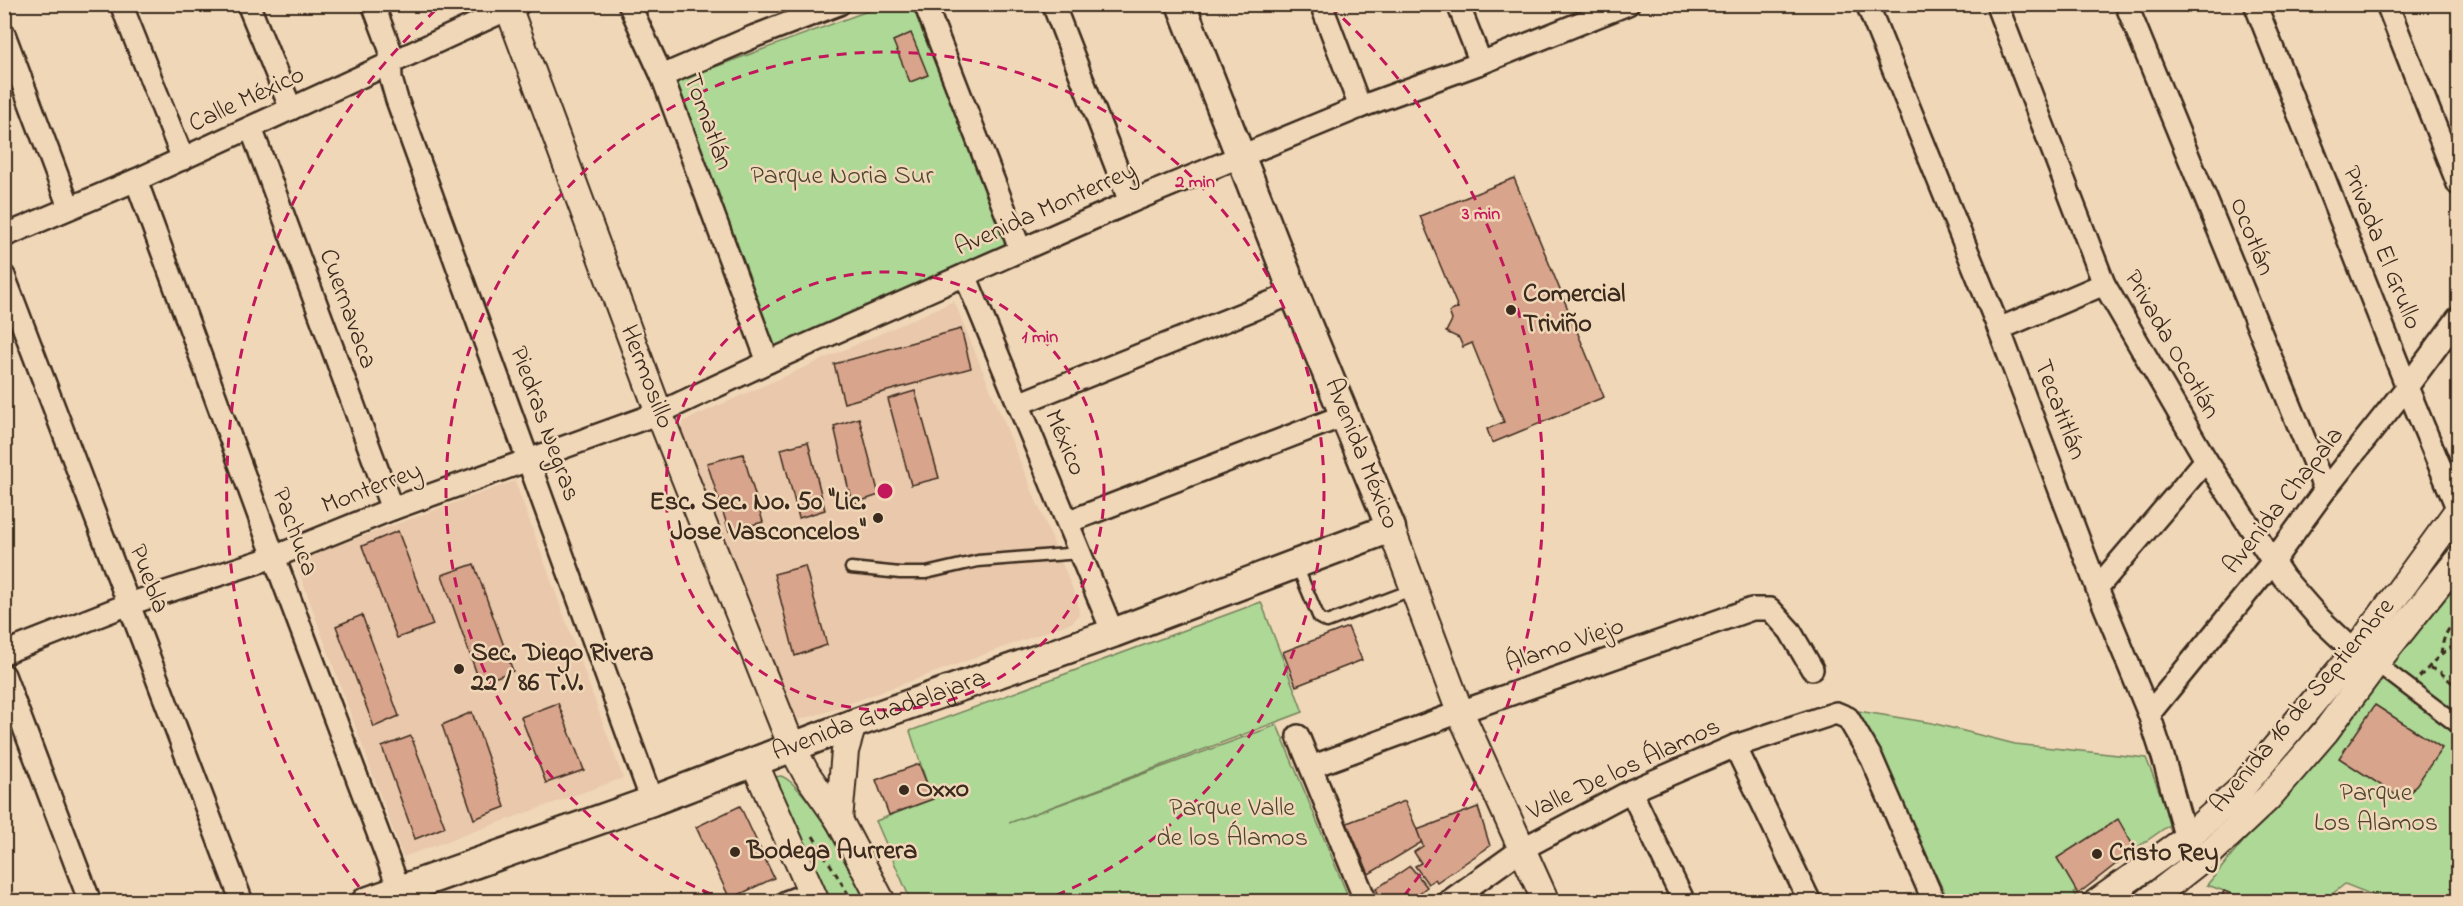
<svg xmlns="http://www.w3.org/2000/svg" width="2463" height="906" font-family="'Indie Flower',sans-serif">
	<style>
		.built { fill: #e9c8ab }
		.green { fill: #add896; stroke: #74815a; stroke-width: 1.5 }
		.building { fill: #d8a48c; stroke: #3b2a1e; stroke-width: 1.5 }
		.lines { fill: none; stroke-linecap: round; stroke-linejoin: round }
		.service-casing { stroke: #3b2a1e; stroke-width: 15 }
		.pedestrian-casing { stroke: #3b2a1e; stroke-width: 20 }
		.minor-casing { stroke: #3b2a1e; stroke-width: 26 }
		.tertiary-casing { stroke: #3b2a1e; stroke-width: 30 }
		.secondary-casing { stroke: #3b2a1e; stroke-width: 33 }
		.path { stroke: #3b2a1e; stroke-width: 3; stroke-dasharray: 6 4.5; stroke-linecap: butt }
		.service { stroke: #f0d7b8; stroke-width: 10 }
		.pedestrian { stroke: #f0d7b8; stroke-width: 15 }
		.minor { stroke: #f0d7b8; stroke-width: 21 }
		.tertiary { stroke: #f0d7b8; stroke-width: 26 }
		.secondary { stroke: #f0d7b8; stroke-width: 28 }
		.ring { fill: none; stroke: #c2185b; stroke-width: 3; stroke-dasharray: 10 8 }
		.poi-dot { fill: #3b2a1e; stroke: #f0d7b8; stroke-width: 2 }
		.labels { text-anchor: middle; dominant-baseline: central; stroke-width: 5; stroke-linejoin: round; paint-order: stroke }
		.street-label { font-size: 26px; fill: #3b2a1e; stroke: #f0d7b8 }
		.park-label { font-size: 26px; fill: #4c4430; stroke: #f0d7b8 }
		.poi-label { font-size: 26px; font-weight: bold; fill: #3b2a1e; stroke: #f0d7b8; text-anchor: start }
		.centre { fill: #c2185b; stroke: #f0d7b8; stroke-width: 3 }
		.ring-label { font-size: 18px; text-anchor: middle; font-weight: bold; fill: #c2185b; stroke: #f0d7b8; stroke-width: 5; stroke-linejoin: round; paint-order: stroke }
	</style>
	<rect width="100%" height="100%" fill="#f0d7b8"/>
	<filter id="ink" filterUnits="userSpaceOnUse"><feTurbulence type="fractalNoise" baseFrequency=".0167" numOctaves="2"/><feDisplacementMap in="SourceGraphic" scale="12" xChannelSelector="R" yChannelSelector="G"/><feConvolveMatrix kernelMatrix="1 2 1 2 8 2 1 2 1" color-interpolation-filters="sRGB"/></filter>
	<g filter="url(#ink)">
		<!-- built -->
		<g class="built">
			<path d="M954,301L1078,602L1079,615L1073,622L823,713L797,720L788,717L680,433L684,421Z"/>
			<path d="M515,481L623,778L403,857L295,561Z"/>
		</g>
		<!-- green -->
		<g class="green">
			<path d="M884,5H912L1010,248L768,352L671,83Z"/>
			<path d="M2458,584V901H2388L2345,884L2323,901H2220L2224,891L2207,885Z"/>
			<path d="M1261,602L1303,712L1009,823L1277,725L1350,901H911L876,821L932,799L910,731Z"/>
			<path d="M1852,710L1932,723L2015,744L2146,758L2172,823L2074,892L2077,898L2072,901H1949Z"/>
			<path d="M781,776C807,785 855,875 869,901H816L774,777Z"/>
		</g>
		<!-- building -->
		<g class="building">
			<path d="M911,33L928,75L910,82L893,41Z"/>
			<path d="M1514,178L1604,397L1492,443L1487,429L1504,422L1472,343L1463,347L1459,338L1446,332L1452,320L1449,312L1458,308L1420,216Z"/>
			<path d="M961,329L971,368L844,403L834,364Z"/>
			<path d="M915,391L939,478L911,485L888,399Z"/>
			<path d="M859,418L879,495L852,504L834,426Z"/>
			<path d="M808,442L825,510L799,518L781,449Z"/>
			<path d="M743,454L763,522L729,531L707,463Z"/>
			<path d="M398,531L433,625L397,638L362,546Z"/>
			<path d="M474,564L513,671L480,683L442,575Z"/>
			<path d="M805,566L827,645L795,656L774,574Z"/>
			<path d="M362,615L399,716L374,727L336,626Z"/>
			<path d="M1348,627L1362,660L1296,686L1283,652Z"/>
			<path d="M558,703L584,770L546,783L521,717Z"/>
			<path d="M2375,705L2442,748L2405,801L2339,758Z"/>
			<path d="M472,712L505,807L474,819L442,725Z"/>
			<path d="M411,736L445,827L415,839L382,747Z"/>
			<path d="M919,764L933,799L889,815L876,780Z"/>
			<path d="M1405,801L1422,842L1369,874L1347,823Z"/>
			<path d="M740,806L774,878L730,899L696,827Z"/>
			<path d="M1478,807L1490,846L1437,882L1435,879L1428,884L1415,866L1421,863L1414,852L1423,846L1417,830Z"/>
			<path d="M2118,819L2135,849L2078,894L2057,858Z"/>
			<path d="M1410,866L1427,887L1408,902H1383L1376,889Z"/>
			<path d="M2224,891L2251,901V902H2219Z"/>
		</g>
		<g class="lines">
			<defs>
				<g id="service">
					<path d="M1296,564L1319,618L1327,622L1414,589"/>
					<path d="M851,568L900,573H926L978,561L1080,553"/>
				</g>
				<path id="pedestrian" d="M2376,663L2458,725"/>
				<g id="minor">
					<path d="M121,4L183,159"/>
					<path d="M248,4L291,109"/>
					<path d="M373,4L390,49L391,79L397,100L652,801"/>
					<path d="M629,4L662,76L768,362"/>
					<path d="M925,4L1020,249"/>
					<path d="M1053,4L1130,202"/>
					<path d="M1321,4L1360,107"/>
					<path d="M1458,4L1481,63"/>
					<path d="M1867,4L1999,329L2097,588L2149,714L2163,757L2186,839"/>
					<path d="M1998,4L1999,11L2104,284L2206,460L2284,578L2319,618L2355,652L2367,659"/>
					<path d="M2126,4L2325,490"/>
					<path d="M2255,4L2407,387L2458,510"/>
					<path d="M2387,4L2458,184"/>
					<path d="M4,34L69,207"/>
					<path d="M662,76L755,36L839,4"/>
					<path d="M251,128L392,509"/>
					<path d="M136,180L274,557L404,902"/>
					<path d="M4,236L136,180L519,4"/>
					<path d="M965,275L1113,633"/>
					<path d="M4,276L242,902"/>
					<path d="M1999,329L2104,284"/>
					<path d="M1018,404L1294,293"/>
					<path d="M1068,522L1345,415"/>
					<path d="M2097,588L2206,460"/>
					<path d="M4,653L129,604L274,557L392,509L659,413L768,362L1130,202L1360,107L1481,63L1628,4"/>
					<path d="M4,675L90,902"/>
					<path d="M2149,714L2274,560L2325,490L2407,387L2458,318"/>
					<path d="M1298,736L1366,902"/>
					<path d="M1735,746L1810,902"/>
					<path d="M1311,767L1460,712L1752,609H1770L1790,631L1812,669"/>
					<path d="M1631,791L1684,902"/>
					<path d="M786,902L812,892"/>
					<path d="M1448,902L1522,849L1631,791L1735,746L1836,713L1848,718L1872,759L1934,902"/>
				</g>
				<g id="tertiary">
					<path d="M507,4L659,413L792,747L806,773L839,820L882,902"/>
					<path d="M1391,528L1460,712L1546,902"/>
					<path d="M754,762L816,902"/>
					<path d="M839,820L845,751L853,724"/>
					<path d="M2097,902L2186,839L2240,790L2355,652L2458,510"/>
					<path d="M2147,902L2212,851L2268,798L2325,732L2376,663L2458,560"/>
				</g>
				<g id="secondary">
					<path id="s1" d="M366,902L652,801L853,724L1113,633L1391,528L1294,293L1181,4"/>
				</g>
			</defs>
			<!-- service casing -->
			<use href="#service" class="service-casing"/>
			<!-- pedestrian casing -->
			<use href="#pedestrian" class="pedestrian-casing"/>
			<!-- minor casing -->
			<use href="#minor" class="minor-casing"/>
			<!-- tertiary casing -->
			<use href="#tertiary" class="tertiary-casing"/>
			<!-- secondary casing -->
			<use href="#secondary" class="secondary-casing"/>
			<!-- path -->
			<g class="path">
				<path d="M2441,654C2443,638 2446,630 2458,619"/>
				<path d="M2430,668L2440,672L2458,688"/>
				<path d="M2419,677C2431,667 2442,647 2458,646"/>
				<path d="M813,836L853,902"/>
			</g>
			<!-- service -->
			<use href="#service" class="service"/>
			<!-- pedestrian -->
			<use href="#pedestrian" class="pedestrian"/>
			<!-- minor -->
			<use href="#minor" class="minor"/>
			<!-- tertiary -->
			<use href="#tertiary" class="tertiary"/>
			<!-- secondary -->
			<use href="#secondary" class="secondary"/>
		</g>
	</g>
	<!-- distance rings -->
	<g class="ring">
		<circle cx="885" cy="491" r="219"/>
		<path d="M728 901A439 439 0 1 1 1042 901"/>
		<path d="M370 901A658 658 0 0 1 440 6M1330 6A658 658 0 0 1 1400 901"/>
	</g>
	<!-- markers -->
	<g class="poi-dot">
		<circle cx="1511" cy="310" r="6"/>
		<circle cx="878" cy="518" r="6"/>
		<circle cx="459" cy="669" r="6"/>
		<circle cx="904" cy="790" r="6"/>
		<circle cx="735" cy="852" r="6"/>
		<circle cx="2097" cy="854" r="6"/>
	</g>
	<g class="labels">
		<!-- street labels -->
		<g class="street-label">
			<text transform="translate(247 100) rotate(-25)">Calle México</text>
			<text transform="translate(707 122) rotate(70)">Tomatlán</text>
			<text transform="translate(1046 210) rotate(-24)">Avenida Monterrey</text>
			<text transform="translate(2251 237) rotate(68)">Ocotlán</text>
			<text transform="translate(2381 248) rotate(68)">Privada El Grullo</text>
			<text transform="translate(347 309) rotate(70)">Cuernavaca</text>
			<text transform="translate(2171 345) rotate(60)">Privada Ocotlán</text>
			<text transform="translate(646 377) rotate(69)">Hermosillo</text>
			<text transform="translate(2059 410) rotate(69)">Tecatitlán</text>
			<text transform="translate(544 424) rotate(70)">Piedras Negras</text>
			<text transform="translate(1064 443) rotate(67)">México</text>
			<text transform="translate(1361 454) rotate(68)">Avenida México</text>
			<text transform="translate(372 489) rotate(-21)">Monterrey</text>
			<text transform="translate(2284 501) rotate(-52)">Avenida Chapala</text>
			<text transform="translate(294 532) rotate(70)">Pachuca</text>
			<text transform="translate(148 579) rotate(69)">Puebla</text>
			<text transform="translate(1565 646) rotate(-19)">Álamo Viejo</text>
			<text transform="translate(2303 706) rotate(-50)">Avenida 16 de Septiembre</text>
			<text stroke="none"><textPath href="#s1" startOffset="546">Avenida Guadalajara</textPath></text>
			<text transform="translate(1624 770) rotate(-25)">Valle De los Álamos</text>
		</g>
		<!-- park labels -->
		<g class="park-label">
			<text x="842" y="177">Parque Noria Sur</text>
			<text x="2376" y="794">Parque<tspan x="2376" dy="30">Los Alamos</tspan></text>
			<text x="1232" y="809">Parque Valle<tspan x="1232" dy="30">de los Álamos</tspan></text>
		</g>
		<!-- poi labels -->
		<g class="poi-label">
			<text x="1523" y="295">Comercial<tspan x="1523" dy="30">Triviño</tspan></text>
			<text x="866" y="503" text-anchor="end">Esc. Sec. No. 50 "Lic.<tspan x="866" dy="30">Jose Vasconcelos"</tspan></text>
			<text x="471" y="654">Sec. Diego Rivera<tspan x="471" dy="30">22 / 86 T.V.</tspan></text>
			<text x="916" y="790">Oxxo</text>
			<text x="747" y="852">Bodega Aurrera</text>
			<text x="2109" y="854">Cristo Rey</text>
		</g>
	</g>
	<circle cx="885" cy="491" r="9" class="centre"/>
	<g class="ring-label">
		<text x="1195" y="187">2 min</text>
		<text x="1481" y="219">3 min</text>
		<text x="1040" y="342">1 min</text>
	</g>
	<!-- margin -->
	<rect width="2463" height="906" fill="none" stroke="#f0d7b8" stroke-width="24"/>
	<rect x="12" y="12" width="2439" height="882" fill="none" stroke="#3b2a1e" stroke-width="2" filter="url(#ink)"/>
</svg>
